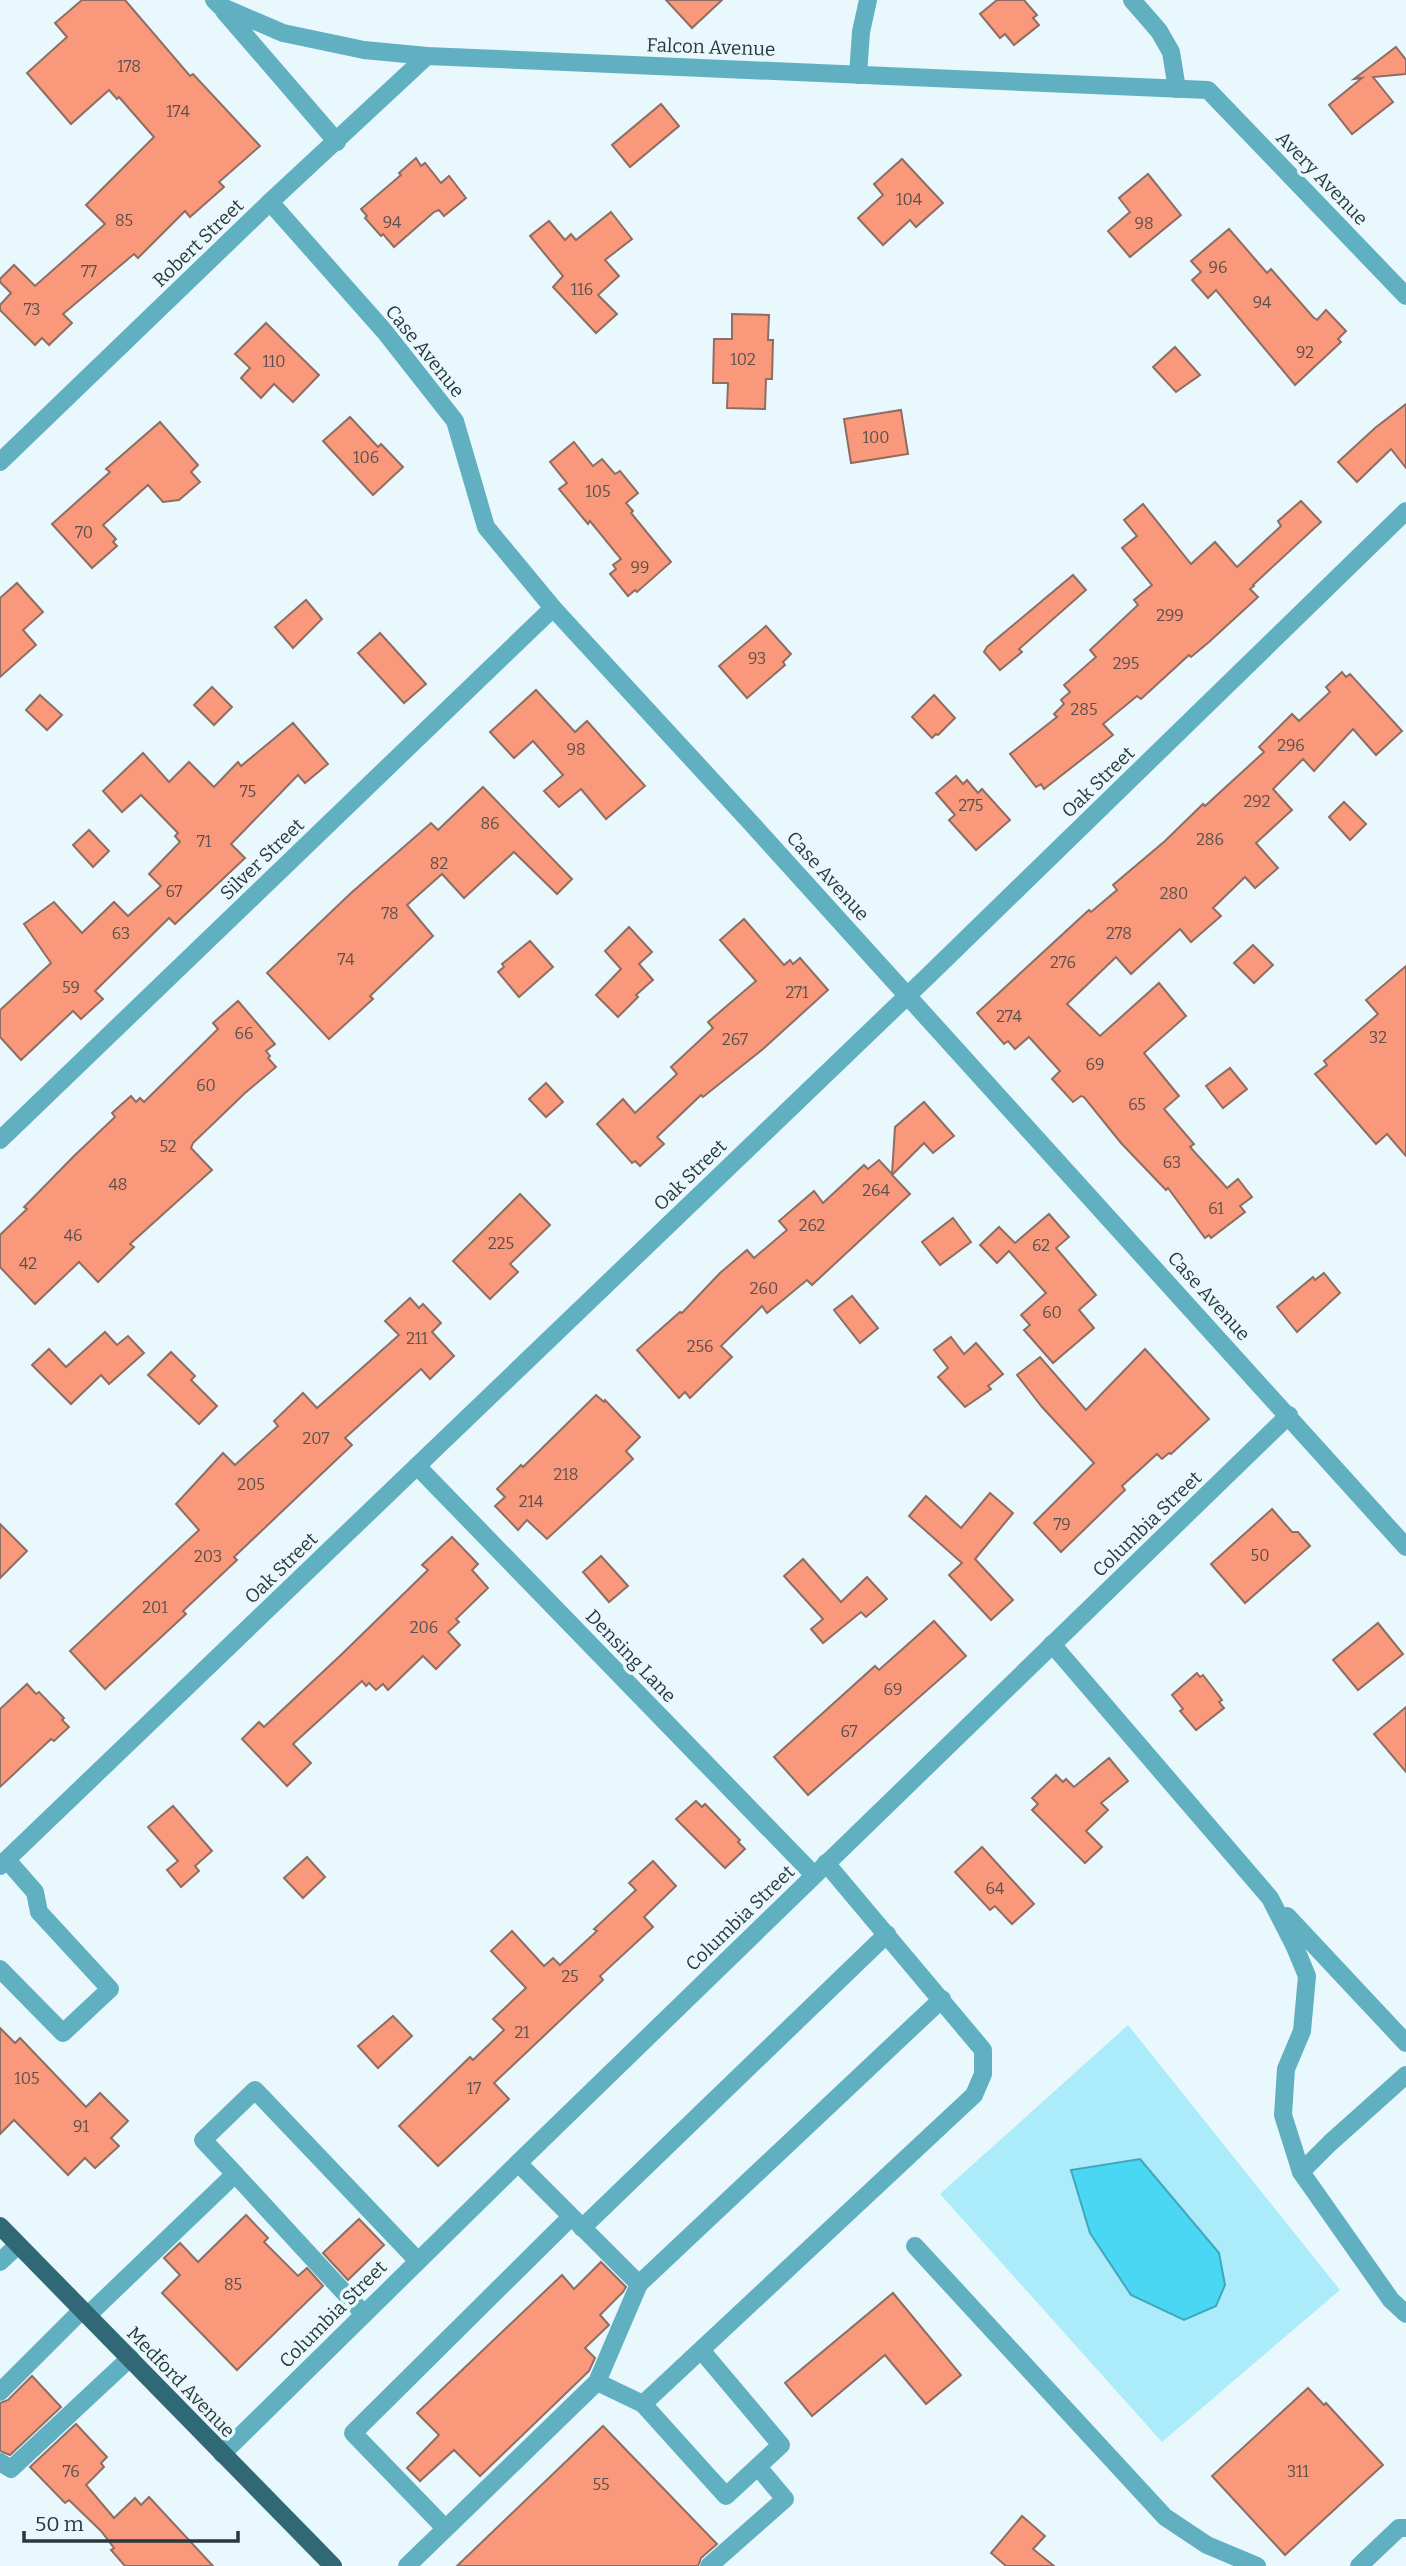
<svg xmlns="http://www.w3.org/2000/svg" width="1406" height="2566" font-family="Bitter,serif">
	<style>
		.green { fill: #acebf9 }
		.water { fill: #4ad7f3; stroke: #40a8bc; stroke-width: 2 }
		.building { fill: #f9987b; stroke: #8e6d63; stroke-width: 2 }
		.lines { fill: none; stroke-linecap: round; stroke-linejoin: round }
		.minor { stroke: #60b0c2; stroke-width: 18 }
		.major { stroke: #306975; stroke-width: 18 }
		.labels { text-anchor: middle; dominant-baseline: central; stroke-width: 7; stroke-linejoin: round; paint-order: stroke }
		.number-label { font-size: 16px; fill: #5c514c }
		.street-label { font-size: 19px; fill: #28393d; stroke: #e8f8fc }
	</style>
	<rect width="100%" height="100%" fill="#e8f8fc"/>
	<!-- green -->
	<path class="green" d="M1128,2025L1340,2290L1162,2442L940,2194Z"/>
	<!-- water -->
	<path class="water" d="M1140,2159L1219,2253L1225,2285L1216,2306L1184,2320L1131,2295L1090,2233L1071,2170Z"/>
	<!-- building -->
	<g class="building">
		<path d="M82,0H125L190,76L193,74L260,146L219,182L224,187L190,217L185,211L138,258L134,254L63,314L72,323L49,345L42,338L35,345L0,310V305L11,293L0,282V279L14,265L35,286L105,224L86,205L154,137L119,97L117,99L109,90L71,124L27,73L67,37L55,23Z"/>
		<path d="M666,0H722L692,28Z"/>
		<path d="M997,0H1024L1037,15L1033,18L1039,25L1014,45L1005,34L1000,38L980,14Z"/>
		<path d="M1396,47L1406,60V74L1373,77L1393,102L1352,134L1329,105L1362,78L1354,79Z"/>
		<path d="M661,104L679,126L630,167L612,145Z"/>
		<path d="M416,158L421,166L425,163L441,183L449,176L466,198L444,216L439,210L434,212L394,247L383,234L381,236L365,218L367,216L361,209L401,175L399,173Z"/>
		<path d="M902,159L943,203L916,227L910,220L883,245L858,218L883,195L874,184Z"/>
		<path d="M1148,174L1181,215L1130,257L1108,231L1130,212L1119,198Z"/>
		<path d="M611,212L632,239L605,260L619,276L598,295L617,314L596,333L553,287L563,276L530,236L549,221L565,240L571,234L576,240Z"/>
		<path d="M1229,229L1267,273L1271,269L1313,317L1317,320L1326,310L1346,331L1338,339L1341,342L1295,385L1216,290L1208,298L1192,280L1201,272L1191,261Z"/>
		<path d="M732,314L769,315L768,340H773L772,379H766L765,409L727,408L728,383H713L714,339H732Z"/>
		<path d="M266,323L319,375L293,402L274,384L261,398L241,378L250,368L235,354Z"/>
		<path d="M1175,347L1200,375L1176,392L1153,367Z"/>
		<path d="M1406,404V468L1391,449L1357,482L1338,462L1375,428Z"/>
		<path d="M901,410L908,454L851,463L844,419Z"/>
		<path d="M350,417L378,447L381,444L403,467L373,495L323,441Z"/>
		<path d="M160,422L198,465L191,472L200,482L179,500L163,502L148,485L103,525L116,539L113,542L117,546L92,568L52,524L110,472L106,469Z"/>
		<path d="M574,442L593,466L602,459L615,474L620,471L638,493L626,503L633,511L631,513L671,562L637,592L635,590L628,596L610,574L616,569L613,565L621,559L590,521L588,524L559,489L567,483L550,462Z"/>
		<path d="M1301,501L1321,522L1253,585L1254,586L1250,589L1258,597L1209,642L1191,657L1189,655L1141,699L1137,696L1103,724L1113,735L1099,746L1044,789L1041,784L1036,787L1010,754L1057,717L1054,714L1064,704L1061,700L1070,692L1064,685L1096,657L1090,650L1138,605L1134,600L1152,585L1122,548L1137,536L1124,520L1143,504L1191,564L1215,542L1237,567L1281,526L1278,521Z"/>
		<path d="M1073,575L1086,590L1019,649L1022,652L1000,670L984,652L987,647Z"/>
		<path d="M17,583L43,612L23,630L36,645L0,677V598Z"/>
		<path d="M306,600L322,619L293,648L275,627Z"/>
		<path d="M766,626L791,654L783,662L785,665L747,698L719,666Z"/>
		<path d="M380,633L426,684L404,703L358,653Z"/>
		<path d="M1342,672L1346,677L1350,674L1402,731L1376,755L1353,729L1314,771L1303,759L1273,789L1292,810L1256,843L1278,868L1255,888L1245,877L1213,908L1221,916L1191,942L1180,929L1131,974L1116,957L1067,1004L1100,1036L1159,983L1186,1016L1144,1053L1179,1096L1164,1109L1194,1144L1190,1147L1227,1188L1238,1179L1252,1197L1240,1206L1245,1212L1211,1238L1209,1235L1205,1238L1168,1188L1166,1190L1121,1143L1084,1097L1081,1096L1073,1102L1052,1079L1060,1071L1029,1037L1015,1049L1008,1041L1004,1044L977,1013L1089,910L1091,912L1117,890L1113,885L1165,841L1203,804L1205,806L1264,752L1259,747L1292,714L1299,721L1330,692L1326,687Z"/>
		<path d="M212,687L232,707L214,725L194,705Z"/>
		<path d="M536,690L575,732L587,721L645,786L606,819L581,789L559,807L544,791L563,775L533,741L514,758L490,732Z"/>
		<path d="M40,695L62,715L47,730L26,710Z"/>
		<path d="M934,695L955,718L938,735L936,734L932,738L912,717Z"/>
		<path d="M293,723L328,764L305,783L298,775L231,844L245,858L175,924L169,918L95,991L103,999L81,1019L73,1011L21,1060L0,1037V1010L51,963L24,924L54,902L82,933L114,902L128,916L161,886L149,874L180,842L175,836L178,833L141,795L122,812L103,791L143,753L169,782L189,762L214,787L238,762L241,766Z"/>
		<path d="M956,776L963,784L967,780L978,793L982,789L1010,820L976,850L949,820L955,815L936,793Z"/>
		<path d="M483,787L572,879L557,894L514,852L464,898L442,874L407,905L433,936L370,996L373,999L329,1039L267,973L351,893L431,823L438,830Z"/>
		<path d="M1344,802L1366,824L1350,840L1329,817Z"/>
		<path d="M89,830L109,851L93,867L73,845Z"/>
		<path d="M744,919L784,965L790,960L793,964L800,958L828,990L763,1049L703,1097L701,1095L657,1137L664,1144L640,1166L635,1161L632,1163L597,1124L623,1099L635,1113L677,1074L671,1067L713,1028L708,1022L756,981L720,940Z"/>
		<path d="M629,927L652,952L639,964L653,980L636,995L638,997L618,1017L596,995L621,969L605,951Z"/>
		<path d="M530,941L553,967L519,997L498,972L504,967L502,964Z"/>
		<path d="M1253,945L1273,965L1254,983L1234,963Z"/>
		<path d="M1406,966V1156L1387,1134L1376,1144L1315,1074L1327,1065L1324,1061L1378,1014L1366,1000Z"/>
		<path d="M238,1001L275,1044L266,1051L270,1056L268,1058L276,1067L245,1093L193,1143L191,1148L212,1170L130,1244L134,1247L98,1282L79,1262L35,1304L0,1267V1235L27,1209L24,1207L73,1157L115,1117L112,1113L131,1096L136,1102L140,1098L144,1102L218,1029L213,1023Z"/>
		<path d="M1230,1068L1247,1089L1223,1108L1206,1086Z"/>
		<path d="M546,1083L563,1102L546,1117L529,1099Z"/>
		<path d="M924,1102L954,1136L933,1153L924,1143L892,1175L910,1194L812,1285L807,1280L767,1313L762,1306L721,1346L732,1357L690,1398L685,1392L679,1398L637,1350L680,1312L682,1313L720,1273L747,1250L754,1258L787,1230L779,1221L814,1191L823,1203L864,1165L868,1169L879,1160L892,1174L895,1127Z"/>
		<path d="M520,1194L550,1225L510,1264L518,1272L490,1299L453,1261Z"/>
		<path d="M1049,1214L1069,1237L1056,1248L1096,1295L1079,1310L1094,1328L1053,1363L1024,1330L1030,1325L1021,1315L1046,1293L1009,1251L997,1263L980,1245L999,1227L1015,1243Z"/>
		<path d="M953,1218L971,1242L940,1265L922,1242Z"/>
		<path d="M1324,1273L1340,1293L1297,1332L1277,1307L1313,1277L1315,1280Z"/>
		<path d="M852,1296L878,1328L860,1343L834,1310Z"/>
		<path d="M410,1298L419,1308L423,1304L441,1323L432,1332L454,1356L430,1379L421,1369L345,1438L352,1445L234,1557L237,1560L183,1611L186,1614L105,1689L70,1651L199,1530L176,1504L223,1453L235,1465L278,1426L274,1421L303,1393L317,1408L399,1335L385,1321Z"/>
		<path d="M105,1332L117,1345L128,1336L144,1353L109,1384L101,1375L71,1404L32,1365L49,1349L66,1367Z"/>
		<path d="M951,1337L964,1354L976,1343L1003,1374L988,1386L991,1389L965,1407L938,1377L948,1368L934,1350Z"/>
		<path d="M1145,1349L1209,1419L1171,1454L1169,1453L1162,1459L1157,1454L1122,1486L1125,1490L1061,1552L1034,1523L1094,1463L1042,1407L1017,1375L1040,1357L1086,1410Z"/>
		<path d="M171,1352L195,1376L191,1380L217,1406L199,1424L148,1375Z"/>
		<path d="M596,1395L604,1402L605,1400L640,1437L626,1451L633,1459L547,1539L527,1520L518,1530L495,1506L505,1497L497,1489L521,1465L523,1467Z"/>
		<path d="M990,1493L1013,1513L975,1559L1013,1600L991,1620L949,1575L962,1563L909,1516L926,1496L961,1528Z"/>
		<path d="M1272,1509L1292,1532H1298L1310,1546L1245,1603L1211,1564Z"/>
		<path d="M0,1524L27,1551L0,1578Z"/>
		<path d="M452,1537L478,1564L472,1570L488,1588L456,1619L459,1622L448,1632L460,1645L436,1669L423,1656L388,1690L383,1684L376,1690L369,1683L366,1686L362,1681L293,1744L311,1763L287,1786L242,1739L259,1722L264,1727L343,1653L428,1570L422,1565Z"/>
		<path d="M601,1556L628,1586L609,1602L583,1572Z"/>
		<path d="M803,1559L841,1602L867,1577L887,1599L866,1617L861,1612L823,1643L811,1629L823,1619L784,1576Z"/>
		<path d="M934,1621L966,1656L808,1795L774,1757L875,1666L879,1670Z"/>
		<path d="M1378,1623L1403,1654L1358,1690L1333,1660Z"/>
		<path d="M1197,1673L1200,1677L1203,1675L1222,1700L1219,1702L1224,1708L1196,1730L1180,1711L1183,1709L1172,1695Z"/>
		<path d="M27,1684L36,1694L39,1692L64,1718L62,1720L69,1727L54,1741L51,1739L0,1787V1709Z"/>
		<path d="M1406,1707V1772L1374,1734Z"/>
		<path d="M1109,1758L1128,1781L1101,1803L1108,1810L1086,1831L1102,1847L1085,1863L1032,1810L1038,1804L1032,1798L1056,1775L1063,1782L1066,1779L1074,1787Z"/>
		<path d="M696,1801L702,1807L705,1804L740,1840L738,1842L745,1849L725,1868L676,1819Z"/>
		<path d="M173,1806L212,1851L195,1866L199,1871L181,1887L167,1870L178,1861L148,1827Z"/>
		<path d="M982,1847L1034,1904L1012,1924L995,1906L990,1910L955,1872Z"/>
		<path d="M307,1857L325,1877L303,1898L284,1878Z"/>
		<path d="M653,1861L676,1886L644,1917L653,1927L600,1976L603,1980L494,2083L509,2099L438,2166L399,2126L470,2057L473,2060L504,2030L493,2019L526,1988L491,1951L512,1931L544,1966L553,1958L560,1965L597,1931L594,1929L636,1890L629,1883Z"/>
		<path d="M393,2016L412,2036L378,2068L358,2046Z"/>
		<path d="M0,2028L15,2043L20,2038L86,2107L100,2093L128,2121L111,2138L119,2146L95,2168L85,2158L68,2175L14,2120L0,2134Z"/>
		<path d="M246,2215L268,2238L264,2242L298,2276L307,2268L323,2286L237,2370L162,2293L180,2275L164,2258L180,2243L198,2262Z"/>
		<path d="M359,2219L384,2245L348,2280L323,2253Z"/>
		<path d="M601,2262L626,2287L623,2292L600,2315L609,2325L585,2348L595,2358L589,2371L480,2476L454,2450L420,2481L407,2468L439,2435L417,2413L562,2275L574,2289Z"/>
		<path d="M893,2293L961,2375L926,2404L885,2355L812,2416L785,2383Z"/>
		<path d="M32,2376L61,2407L10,2455L0,2451V2403L8,2400Z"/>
		<path d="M1308,2388L1324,2405L1326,2403L1383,2465L1285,2555L1212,2476Z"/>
		<path d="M76,2424L107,2457L101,2463L104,2467L86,2485L114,2518L135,2498L141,2505L149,2497L213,2566H125L111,2550L114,2548L101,2531L69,2500L65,2503L30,2467Z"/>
		<path d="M603,2426L717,2544L701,2558L698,2566H457Z"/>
		<path d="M1022,2516L1045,2536L1033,2549L1054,2566H1006L991,2553Z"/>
	</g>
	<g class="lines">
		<!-- minor -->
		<g class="minor">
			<path d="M214,0L220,6L283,33L364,50L427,56L1208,90L1406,296"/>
			<path d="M1132,0L1159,31L1171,52L1177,89"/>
			<path d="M224,11L337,142"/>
			<path d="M858,75L861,32L868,0"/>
			<path d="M270,202L385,332L455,421L486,527L553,608L752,824L1406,1547"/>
			<path d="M0,462L270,202L427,56"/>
			<path d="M0,1140L553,608"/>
			<path d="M417,1466L814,1875"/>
			<path d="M1052,1644L1270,1898L1295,1947L1307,1976L1302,2031L1286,2069L1283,2115L1301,2172L1391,2300L1406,2314"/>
			<path d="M0,1866L929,975L1406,511"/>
			<path d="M1287,1916L1406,2043"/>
			<path d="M0,1969L63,2033L110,1989L39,1912L35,1892L7,1860"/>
			<path d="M518,2163L639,2284L942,1999"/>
			<path d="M1301,2172L1330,2143L1406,2075"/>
			<path d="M235,2174L364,2314"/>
			<path d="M582,2228L887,1934"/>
			<path d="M915,2246L1165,2517L1207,2545L1257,2566"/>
			<path d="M0,2262L18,2245"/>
			<path d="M88,2315L235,2174L203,2140L255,2090L418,2261"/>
			<path d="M701,2350L781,2445L726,2496L643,2404L974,2095L983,2074V2050L826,1863"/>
			<path d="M597,2382L643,2404"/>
			<path d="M0,2392L82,2310"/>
			<path d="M222,2454L518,2163L1289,1415"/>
			<path d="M0,2462L11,2469L130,2358"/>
			<path d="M445,2528L353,2433L571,2217"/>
			<path d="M407,2566L597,2382L639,2284"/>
			<path d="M709,2566L785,2499L758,2467"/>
			<path d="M1359,2566L1399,2528H1406"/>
		</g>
		<!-- major -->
		<path class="major" d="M0,2226L333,2566"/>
	</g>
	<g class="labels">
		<!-- number labels -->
		<g class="number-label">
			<text x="129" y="66">178</text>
			<text x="178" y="111">174</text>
			<text x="909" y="199">104</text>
			<text x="124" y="220">85</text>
			<text x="392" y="222">94</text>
			<text x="1144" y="223">98</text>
			<text x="1218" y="267">96</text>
			<text x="89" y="271">77</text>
			<text x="582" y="289">116</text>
			<text x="1262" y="302">94</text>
			<text x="32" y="309">73</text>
			<text x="1305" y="352">92</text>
			<text x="743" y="359">102</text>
			<text x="274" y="361">110</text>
			<text x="876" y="437">100</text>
			<text x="366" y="457">106</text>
			<text x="598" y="491">105</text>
			<text x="84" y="532">70</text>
			<text x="640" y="567">99</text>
			<text x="1170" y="615">299</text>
			<text x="757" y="658">93</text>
			<text x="1126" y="663">295</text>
			<text x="1084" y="709">285</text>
			<text x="1291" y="745">296</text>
			<text x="576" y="749">98</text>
			<text x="248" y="791">75</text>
			<text x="1257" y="801">292</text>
			<text x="971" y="805">275</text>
			<text x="490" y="823">86</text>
			<text x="1210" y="839">286</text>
			<text x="204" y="841">71</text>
			<text x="439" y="863">82</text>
			<text x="174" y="891">67</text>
			<text x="1174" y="893">280</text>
			<text x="390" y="913">78</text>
			<text x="121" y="933">63</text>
			<text x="1119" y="933">278</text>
			<text x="346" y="959">74</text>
			<text x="1063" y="962">276</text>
			<text x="71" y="987">59</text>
			<text x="797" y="992">271</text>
			<text x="1009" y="1016">274</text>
			<text x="244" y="1033">66</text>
			<text x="1378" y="1037">32</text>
			<text x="735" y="1039">267</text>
			<text x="1095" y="1064">69</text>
			<text x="206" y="1085">60</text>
			<text x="1137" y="1104">65</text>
			<text x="168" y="1146">52</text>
			<text x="1172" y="1162">63</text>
			<text x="118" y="1184">48</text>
			<text x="876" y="1190">264</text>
			<text x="1216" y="1208">61</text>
			<text x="812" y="1225">262</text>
			<text x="73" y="1235">46</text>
			<text x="501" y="1243">225</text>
			<text x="1041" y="1245">62</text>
			<text x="28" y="1263">42</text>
			<text x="764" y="1288">260</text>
			<text x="1052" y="1312">60</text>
			<text x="417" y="1338">211</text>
			<text x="700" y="1346">256</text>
			<text x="316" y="1438">207</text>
			<text x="566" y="1474">218</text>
			<text x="251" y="1484">205</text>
			<text x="531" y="1501">214</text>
			<text x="1062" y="1524">79</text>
			<text x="1260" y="1555">50</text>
			<text x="208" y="1556">203</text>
			<text x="155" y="1607">201</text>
			<text x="424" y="1627">206</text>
			<text x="893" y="1689">69</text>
			<text x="849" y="1731">67</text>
			<text x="995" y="1888">64</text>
			<text x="570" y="1976">25</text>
			<text x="522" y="2032">21</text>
			<text x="27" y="2078">105</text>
			<text x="474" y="2088">17</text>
			<text x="81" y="2126">91</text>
			<text x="233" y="2284">85</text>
			<text x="71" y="2471">76</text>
			<text x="1298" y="2471">311</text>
			<text x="601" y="2484">55</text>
		</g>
		<!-- street labels -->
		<g class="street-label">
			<text transform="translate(711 47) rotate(2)">Falcon Avenue</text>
			<text transform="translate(1322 178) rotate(46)">Avery Avenue</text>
			<text transform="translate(198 243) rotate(-44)">Robert Street</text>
			<text transform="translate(425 351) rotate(51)">Case Avenue</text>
			<text transform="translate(1098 782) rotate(-44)">Oak Street</text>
			<text transform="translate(262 859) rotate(-44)">Silver Street</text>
			<text transform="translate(828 876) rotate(48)">Case Avenue</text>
			<text transform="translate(690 1175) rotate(-44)">Oak Street</text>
			<text transform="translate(1209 1296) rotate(48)">Case Avenue</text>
			<text transform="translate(1147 1524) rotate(-44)">Columbia Street</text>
			<text transform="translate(281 1568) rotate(-44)">Oak Street</text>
			<text transform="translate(631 1656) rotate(46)">Densing Lane</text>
			<text transform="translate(740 1918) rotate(-44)">Columbia Street</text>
			<text transform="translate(333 2314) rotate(-45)">Columbia Street</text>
			<text transform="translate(181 2382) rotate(46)">Medford Avenue</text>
		</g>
	</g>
	<!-- scale -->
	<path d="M24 2531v10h214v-10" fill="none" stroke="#28393d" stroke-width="3.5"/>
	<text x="35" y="2531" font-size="21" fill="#28393d" stroke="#e8f8fc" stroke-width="5" paint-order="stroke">50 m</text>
</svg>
